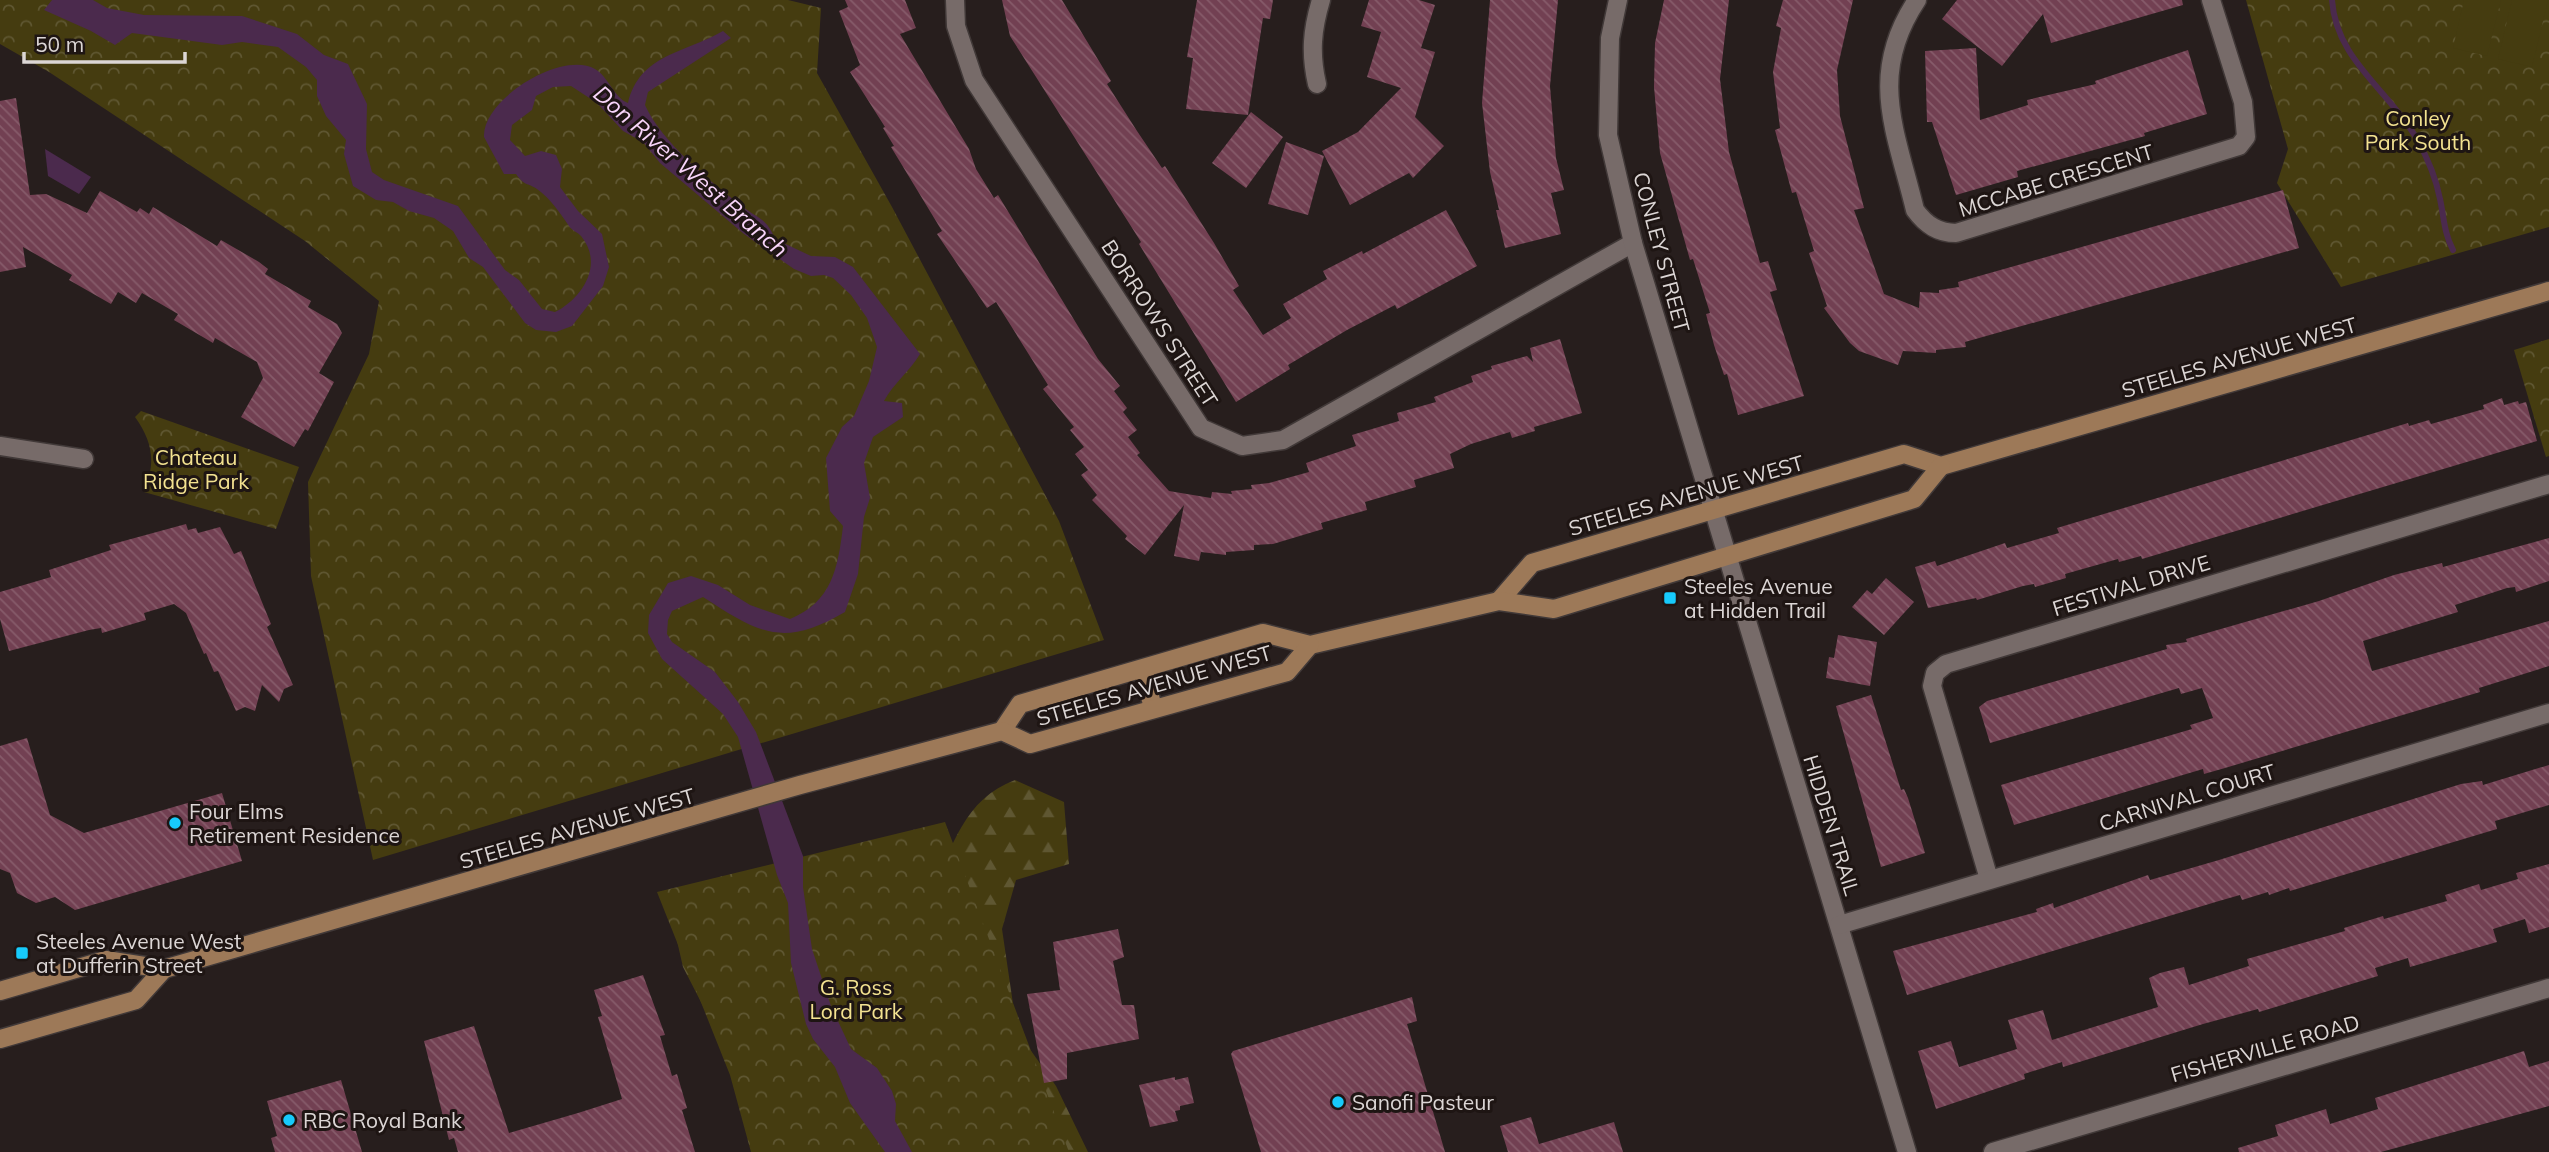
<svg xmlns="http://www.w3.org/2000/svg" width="2549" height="1152" font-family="Mulish,sans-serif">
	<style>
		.forest { fill: url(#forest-firs) }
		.park { fill: url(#park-crowns) }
		.pitch { fill: #453c10 }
		.water { fill: #4b2a4d }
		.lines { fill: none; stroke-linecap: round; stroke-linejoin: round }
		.stream { stroke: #4b2a4d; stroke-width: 6 }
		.building { fill: url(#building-back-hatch) }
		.street-casing { stroke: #413938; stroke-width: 21 }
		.secondary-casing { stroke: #413938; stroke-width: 21 }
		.street { stroke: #776b69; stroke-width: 18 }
		.secondary { stroke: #9d7958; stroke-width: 18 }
		.poi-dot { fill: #17cafb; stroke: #1e1513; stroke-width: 2.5 }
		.labels { text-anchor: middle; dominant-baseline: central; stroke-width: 6; stroke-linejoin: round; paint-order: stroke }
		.park-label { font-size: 21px; fill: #f3e290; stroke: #1e1513 }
		.street-label { font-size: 21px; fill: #dcd6d5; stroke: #1e1513 }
		.poi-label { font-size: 21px; fill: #dcd6d5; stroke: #1e1513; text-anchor: start }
		.water-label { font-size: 23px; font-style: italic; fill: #f8d5fa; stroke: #1e1513 }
	</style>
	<defs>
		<pattern id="forest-firs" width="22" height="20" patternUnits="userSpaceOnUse" patternTransform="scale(1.75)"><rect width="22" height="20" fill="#453c10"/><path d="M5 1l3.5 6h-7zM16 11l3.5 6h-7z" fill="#5f5732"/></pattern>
		<pattern id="park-crowns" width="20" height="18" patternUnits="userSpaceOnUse" patternTransform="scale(1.75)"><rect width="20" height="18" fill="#453c10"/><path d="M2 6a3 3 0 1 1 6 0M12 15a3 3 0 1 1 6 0" fill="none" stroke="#5f5732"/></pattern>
		<pattern id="building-back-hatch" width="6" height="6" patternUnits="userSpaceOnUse" patternTransform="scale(1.75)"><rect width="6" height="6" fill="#724052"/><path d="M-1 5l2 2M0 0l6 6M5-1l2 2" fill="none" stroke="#865b6a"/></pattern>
	</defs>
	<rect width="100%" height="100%" fill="#271e1d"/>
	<!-- forest -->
	<path class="forest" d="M1015,780L1064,802L1069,864L1016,880L1002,929L1017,1031L1056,1086L1088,1152H760L742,1082L683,967L672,919L932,893C952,847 964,799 1015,780Z"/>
	<!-- park -->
	<g class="park">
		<path d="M0,0H788L821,8L817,73L892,207L1059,521L1104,640L373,860L311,576L308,482L369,354L379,301L305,241L49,72L0,44Z"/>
		<path d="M2246,0H2549V227L2341,287L2277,183L2288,149Z"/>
		<path d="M2549,339V456L2546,457L2514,350Z"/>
		<path d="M141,411L299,467L276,529L144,492C156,463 153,442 135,417Z"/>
		<path d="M945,822L1069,1152H751L730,1075L657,892Z"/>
	</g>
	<!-- pitch -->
	<g class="pitch">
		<path d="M2464,0H2501L2487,56L2453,48Z"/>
		<path d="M2512,0H2548L2532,67L2498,59Z"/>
	</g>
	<!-- water -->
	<g class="water">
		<path d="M52,0H93L107,8L144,15L242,16L297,34L324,55L348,64L367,104L366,149L372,172L384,180L458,206L505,270L519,280L542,309L555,312C581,299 605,265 581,236C578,232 572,231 569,226C560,213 550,198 537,189C527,182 525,187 516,174H504L484,137C482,99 562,50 595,69C608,76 614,98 628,103C640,54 683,54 723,31L731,38L648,92L645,105C661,141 709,181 742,206C758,219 767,218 775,239L811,256L835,257L853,267L920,354C909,372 894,383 884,401L902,403L903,417L873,437L864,463L870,498L864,517L858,574L845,612C783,648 760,634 703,597L672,611L668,620L667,634L672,642L715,672L738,702L756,732L803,856V887L812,949L831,1006L851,1049L877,1068L892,1091L896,1104L895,1121L912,1152H885L850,1103L835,1067L813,1039L806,1024L791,963L788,903L777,875L738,737L723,714L662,659L648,633L649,615L668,583L691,576L718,585L750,605L790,619C832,602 838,568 843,526L830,511L826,458L842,427L854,416L869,381L877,347L867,318L851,295L833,278L824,275L811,276L794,269L744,234L660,163L643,142L623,131L597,103L571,86L553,87L536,96L532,110L512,125L510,140L525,156L541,151L556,155L562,169L560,187L578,211L602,234L609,267L603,286L572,326L556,332L536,330L525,323L483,267L469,258L453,231L434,218L409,211L393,202L376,200L353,186L344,154L346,140L326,116L317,96V80L306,67L278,47L242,42L222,45L132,33L115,45L91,31L44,10Z"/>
		<path d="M45,149L91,177L79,194L48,176Z"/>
	</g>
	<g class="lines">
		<!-- stream -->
		<path class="stream" d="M2332,0C2336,60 2389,90 2417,139C2427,157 2436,178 2440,199C2444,217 2444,233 2453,250"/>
	</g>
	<!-- building -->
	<g class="building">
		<path d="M845,0H905L916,28L900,34L969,149L976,169L994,198L998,195L1098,359L1120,386L1114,391L1127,408L1123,412L1137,430L1128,437L1140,453L1137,455L1169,491L1211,498L1212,492L1232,494L1231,491L1252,489L1251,485L1269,483L1309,472L1306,463L1356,446L1352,435L1399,421L1397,413L1436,402L1434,397L1473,382L1471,376L1492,369L1491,366L1527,356L1533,362L1530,348L1560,339L1582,413L1534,427L1535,431L1512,438L1510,432L1471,444L1450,454L1454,468L1414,480L1416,487L1365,502L1367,510L1321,523L1323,529L1273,544L1254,545V550L1226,552V555L1201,552L1199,561L1174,556L1184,505L1145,555L1125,539L1127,536L1092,500L1097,495L1081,475L1088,470L1075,454L1084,447L1070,430L1074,427L1043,389L1048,385L996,302L987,308L937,234L942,231L891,147L894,146L883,128L885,127L850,72L860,65L839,11L848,7Z"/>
		<path d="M1002,0H1062L1111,81L1107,84L1137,131L1162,168L1165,166L1214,243L1239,286L1233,290L1263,335L1291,318L1283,304L1327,279L1323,271L1362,251L1363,254L1446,210L1477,266L1397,309L1395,305L1347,330L1288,365L1290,369L1236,402L1139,244L1141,242L1010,36Z"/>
		<path d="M1197,0H1273L1270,19L1263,18L1248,115L1186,109L1193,58L1187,57Z"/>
		<path d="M1369,0H1419L1435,5L1421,48L1435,52L1415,117L1444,146L1413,178L1409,173L1350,205L1322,151L1358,132L1401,88L1367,77L1381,32L1361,26Z"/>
		<path d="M1490,0H1558L1550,86L1556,158L1564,190L1551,193L1561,234L1505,248L1496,210H1499L1490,172L1482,103Z"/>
		<path d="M1664,0H1729L1720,79L1729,152L1760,263L1768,261L1777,290L1770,292L1804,396L1738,415L1727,374L1724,375L1714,345L1706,314L1710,313L1693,259L1690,260L1660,153L1654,87L1655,43Z"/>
		<path d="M1783,0H1853L1837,70L1840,116L1864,208L1854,210L1884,294L1919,308L1920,292L1939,293V290L1959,287L1958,282L2283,190L2299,248L1965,342L1966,347L1936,350V353L1903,351L1898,365L1859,351L1850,343L1824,308L1827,306L1809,253L1814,251L1796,192L1792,193L1775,130L1780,128L1773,72L1781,28L1776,26Z"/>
		<path d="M1957,0H2182L2183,5L2051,43L2043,14L2002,66L1942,19Z"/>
		<path d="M1976,48L1980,120L2028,105L2027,100L2096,84L2095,81L2188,50L2207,114L2144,133L2145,136L2017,171L2018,177L1956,195L1932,122H1927L1925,51Z"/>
		<path d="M16,98L30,195L46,194L87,213L100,191L137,212L140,208L149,214L153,207L217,246L221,240L259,262L268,269L265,274L311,301L308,307L337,324L342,333L319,373L334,382L308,431L305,429L294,447L241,417L263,378L257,362L215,338L213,343L174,320L178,314L142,293L136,303L118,292L111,304L69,280L72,275L23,247L26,267L0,272V101Z"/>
		<path d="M1251,112L1283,137L1246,188L1212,163Z"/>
		<path d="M1286,142L1324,156L1308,215L1268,204Z"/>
		<path d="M2502,398L2504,405L2518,401L2519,404L2526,402L2537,441L2142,559L2141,556L2119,562L2118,559L2065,574L2066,578L2035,587L2034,584L2023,586L1977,600L1976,598L1928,608L1915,567L1935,561L1937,566L2005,543L2007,548L2059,533L2057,528L2408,423L2409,426L2429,420L2431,424L2484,409L2483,405Z"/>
		<path d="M186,524L188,530L196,528L198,533L220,527L234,554L241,551L271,624L267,627L293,685L284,689L279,702L262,685L255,711L245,707L236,711L218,671L214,672L206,653L204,654L186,613L174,604L144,613L146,620L102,633L101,628L89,630L9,651L0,619V592L51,577L49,570L111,550L109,545Z"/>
		<path d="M2549,538V581L2516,592L2515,587L2507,588L2455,605L2458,612L2363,641L2372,671L2549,621V666L2479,688L2480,692L2225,768L2204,774L2203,769L2014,825L2001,785L2192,729L2190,725L2213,718L2202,688L2181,694L2179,688L1990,743L1979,707L1987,701L2167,649L2166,645L2187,642L2186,639L2319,601L2394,575L2442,563L2443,567Z"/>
		<path d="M1886,578L1914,602L1884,635L1852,607L1867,590L1872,594Z"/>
		<path d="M1838,635L1877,642L1870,686L1826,678L1829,657L1834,658Z"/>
		<path d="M1871,695L1901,790L1904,789L1908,798L1925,853L1881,867L1836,706Z"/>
		<path d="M27,738L50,815L84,833L222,793L242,861L75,910L55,897L36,903L17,893L10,873L0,869V746Z"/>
		<path d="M2549,765V805L2495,821L2497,829L2290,891L2289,888L2269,895L2268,892L2242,900L2240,895L2219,901L1907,995L1893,951L2037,912L2036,909L2053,903L2054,908L2148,875L2150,880L2219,860L2461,784L2482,781L2483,785Z"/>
		<path d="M2549,864V927L2529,933L2525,919L2493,929L2497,942L2410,967L2408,958L2375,968L2378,976L2259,1012L2258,1009L2203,1024L2063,1067L2062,1062L2024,1074L2025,1079L1936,1109L1918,1051L1951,1041L1959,1067L2017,1049L2008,1020L2043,1010L2052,1040L2158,1007L2149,978L2160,973L2184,967L2189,985L2249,966L2247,959L2345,931L2344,928L2383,916L2384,919L2447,901L2445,895L2479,884L2481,890L2518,879L2516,873Z"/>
		<path d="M1118,929L1124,957L1113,961L1122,1005H1134L1139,1039L1067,1053V1079L1044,1083L1027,994L1060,990L1053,942Z"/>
		<path d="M643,975L665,1035L660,1036L672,1076L677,1074L687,1108L682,1110L695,1152H458L454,1138L449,1140L424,1041L474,1026L509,1133L578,1113L622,1099L598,1017L602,1016L594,990Z"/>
		<path d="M1412,997L1417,1021L1407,1024L1445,1152H1261L1231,1054L1233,1051Z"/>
		<path d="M2524,1051L2529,1067L2549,1061V1106L2381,1152H2239L2238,1148L2278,1136L2275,1125L2326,1109L2330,1124L2378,1109L2375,1098Z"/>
		<path d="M1175,1077V1080L1188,1077L1194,1103L1180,1106V1110L1175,1111L1178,1121L1150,1127L1139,1085Z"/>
		<path d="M341,1080L362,1152H275L271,1138L277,1136L267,1101Z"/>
		<path d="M1531,1117L1539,1144L1614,1122L1623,1152H1508L1500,1126Z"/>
	</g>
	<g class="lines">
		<defs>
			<g id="street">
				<path d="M955,0L956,26L974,80L1201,428L1242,446L1283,440L1633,243"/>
				<path d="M1618,0L1610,38L1608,135L1633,243L1907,1152"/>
				<path d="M1917,0C1867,75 1896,131 1915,210C1926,225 1938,233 1956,233L2239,146L2246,137L2243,102L2211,0"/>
				<path d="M1317,84C1310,53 1312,30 1321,0"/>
				<path d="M0,446L84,459"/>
				<path d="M1989,879L1932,686L1935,673L1946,664L2549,484"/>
				<path d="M1839,925L2549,713"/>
				<path d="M1993,1152L2549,988"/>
			</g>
			<g id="secondary">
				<path d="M1499,601L1532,563L1904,454L1941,466L2549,291"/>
				<path d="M1143,669L1153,708"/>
				<path d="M1002,731L1020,704L1263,633L1310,645L1499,601L1554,609L1914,499L1941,466"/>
				<path d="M0,991L106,960L164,969L800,785L1002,731L1030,744L1287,672L1310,645"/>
				<path d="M0,1039L136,1000L164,969"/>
			</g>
		</defs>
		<!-- street casing -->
		<use href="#street" class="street-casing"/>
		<!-- secondary casing -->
		<use href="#secondary" class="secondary-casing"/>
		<!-- street -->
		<use href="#street" class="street"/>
		<!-- secondary -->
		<use href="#secondary" class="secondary"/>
	</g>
	<!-- markers -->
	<g class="poi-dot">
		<rect x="1663" y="591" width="14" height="14" rx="3.5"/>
		<circle cx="175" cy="823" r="7"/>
		<rect x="15" y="946" width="14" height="14" rx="3.5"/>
		<circle cx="1338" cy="1102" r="7"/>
		<circle cx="289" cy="1120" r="7"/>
	</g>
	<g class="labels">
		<!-- park labels -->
		<g class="park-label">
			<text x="2418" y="118">Conley<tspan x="2418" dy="24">Park South</tspan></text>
			<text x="196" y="457">Chateau<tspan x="196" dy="24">Ridge Park</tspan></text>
			<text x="856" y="987">G. Ross<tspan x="856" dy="24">Lord Park</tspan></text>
		</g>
		<!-- street labels -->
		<g class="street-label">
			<text transform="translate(2056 180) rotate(-17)">MCCABE CRESCENT</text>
			<text transform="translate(1662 252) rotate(75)">CONLEY STREET</text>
			<text transform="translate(1160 323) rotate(57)">BORROWS STREET</text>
			<text transform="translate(2239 357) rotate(-16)">STEELES AVENUE WEST</text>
			<text transform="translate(1686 495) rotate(-16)">STEELES AVENUE WEST</text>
			<text transform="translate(2131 585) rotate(-17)">FESTIVAL DRIVE</text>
			<text transform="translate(1154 685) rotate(-16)">STEELES AVENUE WEST</text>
			<text transform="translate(2187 797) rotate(-17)">CARNIVAL COURT</text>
			<text transform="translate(1832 825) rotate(73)">HIDDEN TRAIL</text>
			<text transform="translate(577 828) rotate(-16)">STEELES AVENUE WEST</text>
			<text transform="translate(2265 1048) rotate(-16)">FISHERVILLE ROAD</text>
		</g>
		<!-- poi labels -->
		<g class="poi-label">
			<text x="1684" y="586">Steeles Avenue<tspan x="1684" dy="24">at Hidden Trail</tspan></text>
			<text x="189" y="811">Four Elms<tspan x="189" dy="24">Retirement Residence</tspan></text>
			<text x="36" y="941">Steeles Avenue West<tspan x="36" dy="24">at Dufferin Street</tspan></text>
			<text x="1352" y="1102">Sanofi Pasteur</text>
			<text x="303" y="1120">RBC Royal Bank</text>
		</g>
		<!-- water labels -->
		<g class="water-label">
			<text transform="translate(691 171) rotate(41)">Don River West Branch</text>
		</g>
	</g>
	<!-- scale -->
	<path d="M24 52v10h161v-10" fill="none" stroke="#dcd6d5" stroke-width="3.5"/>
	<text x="35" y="52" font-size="21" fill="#dcd6d5" stroke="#1e1513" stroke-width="5" paint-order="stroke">50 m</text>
</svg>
